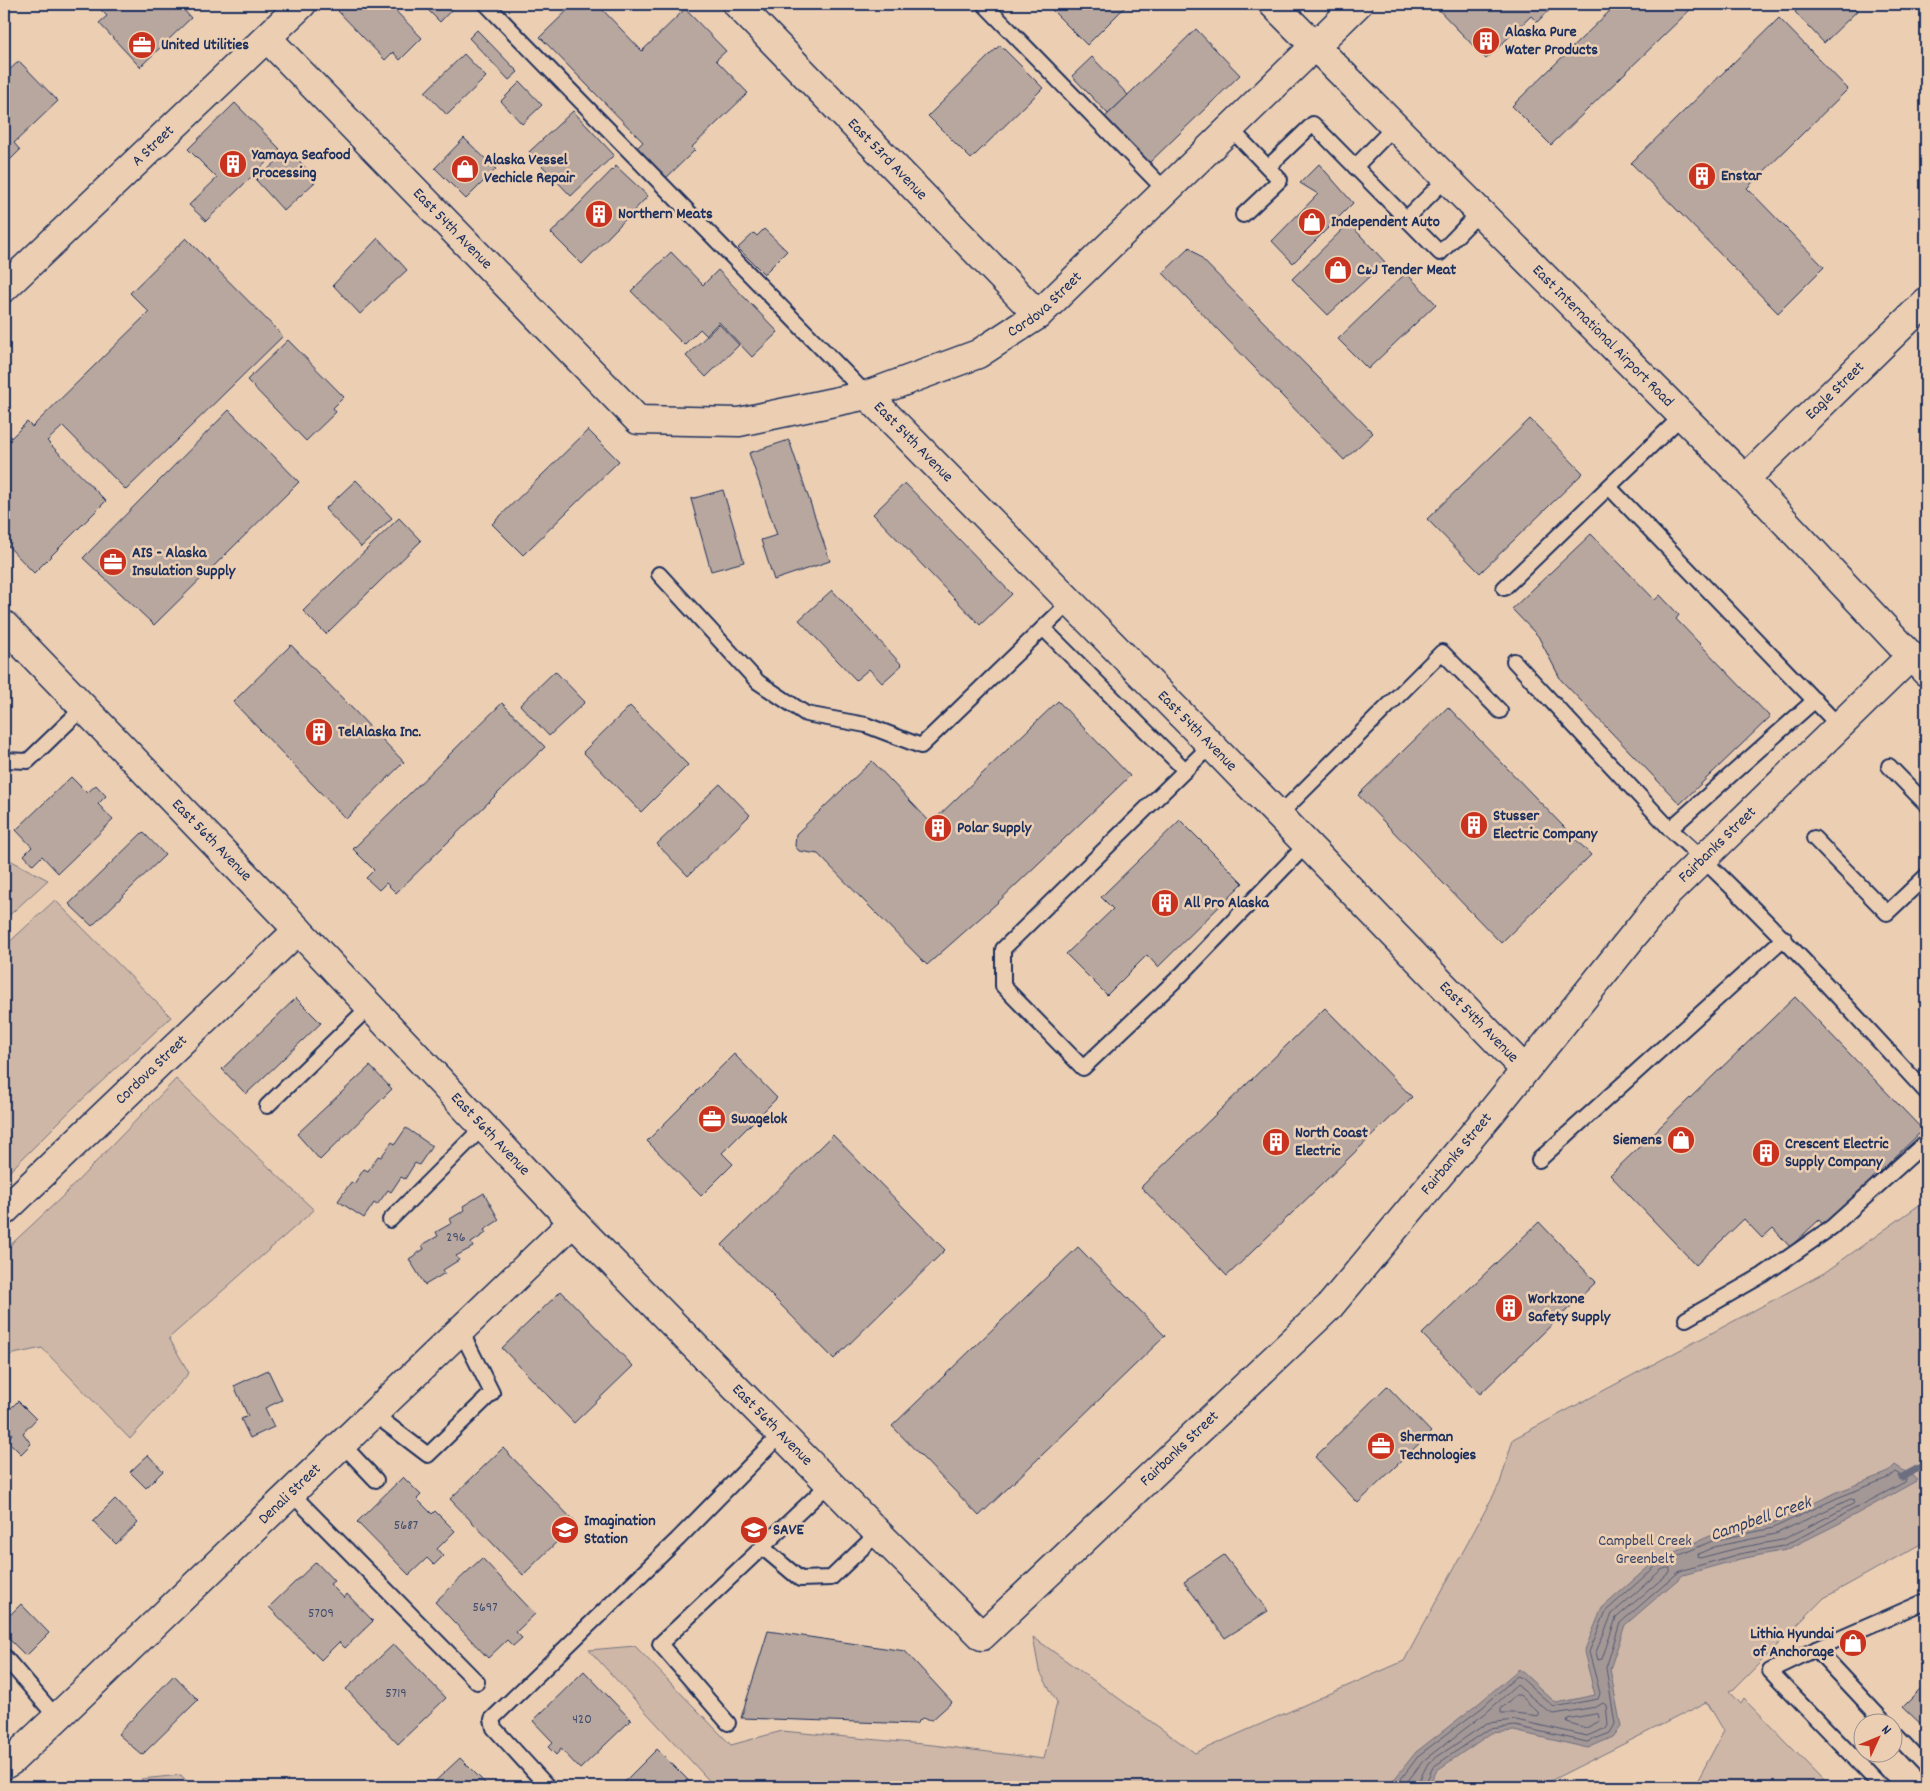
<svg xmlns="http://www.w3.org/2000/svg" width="1930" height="1791" font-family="Dekko,sans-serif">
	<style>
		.green { fill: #ceb7a7; stroke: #747382 }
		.water { fill: #a49896; stroke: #6d6e80 }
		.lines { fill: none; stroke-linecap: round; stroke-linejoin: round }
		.shore { stroke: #525974; stroke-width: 1 }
		.stream { stroke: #6d6e80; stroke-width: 7 }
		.building { fill: #b8a79e; stroke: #1b2f5e }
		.lane-casing { stroke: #1b2f5e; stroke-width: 18 }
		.street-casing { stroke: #1b2f5e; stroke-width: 31 }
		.secondary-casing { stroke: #1b2f5e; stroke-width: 31 }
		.lane { stroke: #eccfb3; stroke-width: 14 }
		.street { stroke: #eccfb3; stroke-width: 28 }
		.secondary { stroke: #eccfb3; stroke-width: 28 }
		.labels { text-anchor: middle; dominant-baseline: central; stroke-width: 5; stroke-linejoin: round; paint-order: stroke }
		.number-label { font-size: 14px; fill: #424d6e }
		.poi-label { font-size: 16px; font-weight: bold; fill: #1b2f5e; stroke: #eccfb3; text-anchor: start }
		.street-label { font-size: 16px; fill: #1b2f5e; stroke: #eccfb3 }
		.park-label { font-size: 16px; fill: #364369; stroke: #eccfb3 }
		.water-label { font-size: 18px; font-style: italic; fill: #303f66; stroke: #eccfb3 }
	</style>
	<rect width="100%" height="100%" fill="#eccfb3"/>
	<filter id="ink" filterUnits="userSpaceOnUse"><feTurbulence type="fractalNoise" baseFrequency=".02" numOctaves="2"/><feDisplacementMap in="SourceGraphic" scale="10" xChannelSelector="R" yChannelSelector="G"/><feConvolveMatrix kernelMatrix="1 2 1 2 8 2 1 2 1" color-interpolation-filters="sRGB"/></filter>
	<g filter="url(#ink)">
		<!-- green -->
		<g class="green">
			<path d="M4,857L48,880L4,920Z"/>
			<path d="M55,900L171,1017L71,1110L4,1177V947Z"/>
			<path d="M176,1079L314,1210L169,1338L189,1373L130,1439L42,1348L4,1356V1251L63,1196Z"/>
			<path d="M1922,1203L1926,1208V1541L1824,1598L1734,1689L1729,1691L1741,1704L1744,1699L1830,1787H1694L1724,1731L1707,1702L1538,1787H713L714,1786L589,1650L635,1646L731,1745L782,1731L933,1745L1044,1759L1057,1702L1039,1670L1033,1637L1195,1753L1404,1661L1500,1483L1513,1439L1824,1273Z"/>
			<path d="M181,1775L192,1787H146L141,1779Z"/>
		</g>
		<!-- water -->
		<path class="water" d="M1895,1465L1918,1480L1842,1522L1786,1550L1740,1559L1683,1575L1625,1625L1610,1669L1621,1727L1613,1737L1588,1748L1514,1731L1491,1733L1436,1771L1428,1787H1388L1416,1752L1479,1703L1519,1669L1556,1703L1595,1695L1584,1652L1602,1608L1655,1561L1710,1536L1772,1523L1835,1493L1888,1472Z"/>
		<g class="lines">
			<!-- shore -->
			<g class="shore">
				<path d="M1851,1499L1854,1500L1853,1504L1782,1540L1738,1548L1700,1558L1697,1557L1698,1554L1714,1547L1775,1534Z"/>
				<path d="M1667,1568H1670V1572L1616,1618L1602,1659L1598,1660L1596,1652L1612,1614L1661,1570Z"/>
				<path d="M1516,1695H1520L1539,1713V1716L1515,1713H1501V1709Z"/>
				<path d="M1598,1714L1600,1721L1586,1728L1567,1722L1568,1719Z"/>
				<path d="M1395,1787L1419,1755L1483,1707L1517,1676L1520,1677L1554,1707L1598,1699L1600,1693L1589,1652L1606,1611L1657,1565L1712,1541L1773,1528L1837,1498L1890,1477L1896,1472L1906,1478L1905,1482L1784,1546L1739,1554L1680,1571L1620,1623L1606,1668L1615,1724L1610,1733L1587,1742L1515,1726L1489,1729L1433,1767L1424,1787"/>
				<path d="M1403,1787L1424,1760L1487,1712L1517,1685L1548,1711L1554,1714L1596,1707L1603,1703L1606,1705L1608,1724L1606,1728L1587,1736L1516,1720L1487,1723L1428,1763L1419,1781L1418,1787"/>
			</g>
			<!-- stream -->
			<path class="stream" d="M1902,1477L1926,1464"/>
		</g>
		<!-- building -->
		<g class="building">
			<path d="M95,4H189L183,9L191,18L140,67L99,23L107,16Z"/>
			<path d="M345,4H389L422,38L400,60L393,52L385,60L338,11Z"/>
			<path d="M422,4H454L456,5L440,22Z"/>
			<path d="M574,4H597L642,51L685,9L726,51L716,60L748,93L692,147L695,150L664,180L635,150L643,142L540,37Z"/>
			<path d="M1033,4H1044L1038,9Z"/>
			<path d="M1046,4H1128L1087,45Z"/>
			<path d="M1437,4H1556L1537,22L1531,16L1486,59L1435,6Z"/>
			<path d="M1617,4H1696L1551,145L1512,106Z"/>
			<path d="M1803,4H1851L1857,11L1824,43L1795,12Z"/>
			<path d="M1779,18L1848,89L1747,188L1824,267L1778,313L1631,163Z"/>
			<path d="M1196,29L1240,75L1147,165L1103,119Z"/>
			<path d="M477,30L518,72L509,80L469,38Z"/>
			<path d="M1000,45L1043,88L971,159L928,116Z"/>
			<path d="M464,54L486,77L447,115L425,92Z"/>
			<path d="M1092,57L1128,95L1108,114L1072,76Z"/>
			<path d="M19,61L58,101L14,143L20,150L4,166V75Z"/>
			<path d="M520,82L542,105L522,124L501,101Z"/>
			<path d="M235,103L280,149L206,221L189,205L217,178L188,149Z"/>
			<path d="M573,111L614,155L571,196L529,152Z"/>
			<path d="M464,138L496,169L466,199L435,168Z"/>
			<path d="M289,150L317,180L284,211L256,180Z"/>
			<path d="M1319,164L1353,203L1293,263L1272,241L1318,194L1300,183Z"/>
			<path d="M616,166L648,196L582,264L551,233Z"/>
			<path d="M1349,223L1385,262L1328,315L1292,279Z"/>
			<path d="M764,229L787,251L764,274L738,248L754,233L757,236Z"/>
			<path d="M186,238L283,336L126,490L63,426L47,441L106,501L34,573L4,542V445L27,422L32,427L149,312L130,293Z"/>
			<path d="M378,238L407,270L360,314L333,285Z"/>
			<path d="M1190,247L1373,433L1344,460L1163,273Z"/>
			<path d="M671,252L703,285L718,270L778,332L752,357L719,322L706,335L700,329L684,345L631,291Z"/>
			<path d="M1406,273L1436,304L1368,369L1338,339Z"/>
			<path d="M719,324L739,345L706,377L686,356Z"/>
			<path d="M288,340L344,397L333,408L336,412L306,441L247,380Z"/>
			<path d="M229,410L299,482L154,625L83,558Z"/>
			<path d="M1530,419L1583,473L1480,573L1427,519Z"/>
			<path d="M588,430L619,461L523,555L492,524Z"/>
			<path d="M789,440L830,561L774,580L761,540L777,535L749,453Z"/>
			<path d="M356,480L392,518L361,547L325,509Z"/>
			<path d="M905,483L1012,594L980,625L873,514Z"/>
			<path d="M723,490L744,562L711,571L691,499Z"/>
			<path d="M399,518L421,541L326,634L303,611Z"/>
			<path d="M1591,534L1655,600L1660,595L1679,615L1676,619L1770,717L1680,804L1561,680L1538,636L1512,609Z"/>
			<path d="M832,590L902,665L882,683L869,669L856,680L799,620Z"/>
			<path d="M291,645L404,762L346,819L233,702Z"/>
			<path d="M555,671L585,702L549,736L520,705Z"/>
			<path d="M1058,701L1130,776L996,904L927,965L818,854L799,851L795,846L796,834L872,761L931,823Z"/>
			<path d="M502,703L545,747L396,893L386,883L379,890L366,878L374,870L353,849Z"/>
			<path d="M630,706L688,765L641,812L583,752Z"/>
			<path d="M1448,707L1591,855L1501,943L1358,795Z"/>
			<path d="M71,777L87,793L96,785L106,796L98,804L113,820L58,873L42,856L33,865L24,855L32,847L16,830Z"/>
			<path d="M720,784L750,815L688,876L657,844Z"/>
			<path d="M1180,820L1243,883L1158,967L1147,955L1107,995L1066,954L1113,909L1101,897Z"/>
			<path d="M143,832L165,855L92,926L69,904Z"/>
			<path d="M1795,997L1923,1130L1824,1226L1819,1220L1790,1247L1773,1228L1762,1238L1744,1219L1696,1265L1610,1175Z"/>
			<path d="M296,998L321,1023L246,1094L222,1069Z"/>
			<path d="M1325,1008L1412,1097L1227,1276L1141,1187Z"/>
			<path d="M734,1054L777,1098L722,1153L733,1164L701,1196L647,1141Z"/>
			<path d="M370,1066L392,1089L320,1160L297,1134Z"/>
			<path d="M406,1128L432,1146L419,1165L415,1163L405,1179L401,1177L391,1192L388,1190L377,1205L374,1203L364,1218L338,1201L351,1182L354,1184L364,1169L368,1171L378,1156L381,1157L392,1142L395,1144Z"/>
			<path d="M833,1135L945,1250L834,1359L722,1245Z"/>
			<path d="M484,1193L499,1220L484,1230L486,1233L471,1243L473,1247L456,1256L459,1260L443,1270L445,1273L425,1285L409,1259L424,1249L422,1245L438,1236L436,1232L452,1223L450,1219L465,1210L463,1206Z"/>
			<path d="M1539,1222L1596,1282L1480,1394L1422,1334Z"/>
			<path d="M1078,1247L1165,1336L979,1516L892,1426Z"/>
			<path d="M561,1291L633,1366L574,1423L502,1348Z"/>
			<path d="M268,1370L282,1400L265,1408L274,1427L250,1438L241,1419L248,1416L234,1386Z"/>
			<path d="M1387,1386L1431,1432L1358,1503L1315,1457Z"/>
			<path d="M18,1401L36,1419L23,1433L31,1444L21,1454L7,1440L12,1434L4,1425V1415Z"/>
			<path d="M503,1448L576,1523L523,1575L450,1499Z"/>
			<path d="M148,1455L163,1471L146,1488L130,1472Z"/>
			<path d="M403,1477L421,1495L417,1499L432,1514L435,1511L455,1531L437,1549L443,1556L434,1565L427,1558L409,1575L357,1522Z"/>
			<path d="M115,1499L138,1523L116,1544L93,1521Z"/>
			<path d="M1224,1555L1268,1611L1225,1638L1184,1582Z"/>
			<path d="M482,1558L535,1614L516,1632L522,1638L513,1646L507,1640L488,1658L435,1602Z"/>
			<path d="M316,1562L334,1581L330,1584L344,1598L347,1594L373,1621L345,1648L339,1642L321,1660L269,1607Z"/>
			<path d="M21,1604L49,1633L26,1656L4,1634V1621Z"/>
			<path d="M768,1631L905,1651L952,1702L932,1720L922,1718L916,1724L741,1718Z"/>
			<path d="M394,1644L446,1698L398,1744L346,1689Z"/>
			<path d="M584,1671L631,1720L580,1769L561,1749L556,1755L548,1747L553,1742L533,1721Z"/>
			<path d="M174,1675L198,1700L142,1755L118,1734Z"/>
			<path d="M1926,1684V1729L1903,1707Z"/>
			<path d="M657,1749L692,1784L690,1787H619Z"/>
			<path d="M460,1758L489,1787H429Z"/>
		</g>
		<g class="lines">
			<defs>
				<g id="lane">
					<path d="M486,4L867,395"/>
					<path d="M984,4L1165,190"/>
					<path d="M1230,128L1280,180L1243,215"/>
					<path d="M1268,167L1313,124L1440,253L1479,213"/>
					<path d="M1355,167L1394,127"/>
					<path d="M1406,219L1446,179"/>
					<path d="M1609,487L1840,727"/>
					<path d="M659,574L758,682L806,714L866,725L921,746L1070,602"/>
					<path d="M1504,588L1682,416"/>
					<path d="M1043,628L1185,770"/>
					<path d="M1514,661L1670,829L1815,700"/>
					<path d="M1211,745L1003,949V986L1083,1068L1182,974L1307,844"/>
					<path d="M4,760L28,761L84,707"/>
					<path d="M1889,766L1926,804"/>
					<path d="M1279,815L1442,652L1500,711"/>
					<path d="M1670,829C1761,911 1843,1002 1926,1092"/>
					<path d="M1814,838L1887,913L1926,876"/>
					<path d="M267,1106L370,1006"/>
					<path d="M1539,1160L1784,938"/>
					<path d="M390,1220L483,1127"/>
					<path d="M1686,1319L1763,1275L1832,1227L1926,1142"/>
					<path d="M374,1414L428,1455L492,1393L461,1331"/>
					<path d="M342,1444L376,1480"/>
					<path d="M291,1493L477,1682"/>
					<path d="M762,1547L800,1579L831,1578L878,1533"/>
					<path d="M1816,1649L1886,1724"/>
					<path d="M4,1656L57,1718"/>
					<path d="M728,1723L660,1644L830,1483"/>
					<path d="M1892,1731L1926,1767"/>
					<path d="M548,1787L494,1728L492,1719L678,1539L781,1434"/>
					<path d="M1882,1787L1770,1671L1816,1649L1926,1601"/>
				</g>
				<g id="street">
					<path id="s1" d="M737,4L1038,315"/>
					<path id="s2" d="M267,38L638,420L739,422L867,395L978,354L1038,315L1358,4"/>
					<path id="s3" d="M4,288L302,4"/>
					<path id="s4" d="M867,395L1211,745L1524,1069"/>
					<path id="s5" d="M1745,479L1926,302"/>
					<path id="s6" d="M4,625L298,930L573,1222L878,1533L982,1636L1330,1306L1490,1114L1666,895L1911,656"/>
					<path id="s7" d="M4,1211L298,930"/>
					<path id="s8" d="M4,1765L11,1761L86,1690L573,1222"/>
				</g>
				<g id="secondary">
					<path id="s9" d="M1273,4L1745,479L1926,672"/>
				</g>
			</defs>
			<!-- lane casing -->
			<use href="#lane" class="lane-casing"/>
			<!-- street casing -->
			<use href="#street" class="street-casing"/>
			<!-- secondary casing -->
			<use href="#secondary" class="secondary-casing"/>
			<!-- lane -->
			<use href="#lane" class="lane"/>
			<!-- street -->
			<use href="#street" class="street"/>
			<!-- secondary -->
			<use href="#secondary" class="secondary"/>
		</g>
	</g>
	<!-- icons -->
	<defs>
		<symbol id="building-disc" viewBox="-11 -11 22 22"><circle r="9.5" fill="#c8321e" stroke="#eccfb3"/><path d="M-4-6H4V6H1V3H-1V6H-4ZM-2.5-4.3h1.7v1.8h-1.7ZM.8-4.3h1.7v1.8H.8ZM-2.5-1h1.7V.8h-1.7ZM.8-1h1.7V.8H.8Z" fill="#fff"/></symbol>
		<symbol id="office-disc" viewBox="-11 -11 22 22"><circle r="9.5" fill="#c8321e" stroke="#eccfb3"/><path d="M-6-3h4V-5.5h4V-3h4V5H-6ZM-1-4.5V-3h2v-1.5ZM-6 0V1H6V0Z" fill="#fff"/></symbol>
		<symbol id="shop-disc" viewBox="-11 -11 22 22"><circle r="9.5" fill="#c8321e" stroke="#eccfb3"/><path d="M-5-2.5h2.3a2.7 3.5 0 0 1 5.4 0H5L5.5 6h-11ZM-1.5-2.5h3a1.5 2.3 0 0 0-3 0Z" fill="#fff"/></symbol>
		<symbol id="school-disc" viewBox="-11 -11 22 22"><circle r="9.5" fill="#c8321e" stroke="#eccfb3"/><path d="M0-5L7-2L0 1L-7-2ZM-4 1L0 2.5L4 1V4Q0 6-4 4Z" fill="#fff"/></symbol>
	</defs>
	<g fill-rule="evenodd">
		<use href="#building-disc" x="1470" y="25" width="32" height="32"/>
		<use href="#office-disc" x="126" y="29" width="32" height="32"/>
		<use href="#building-disc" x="217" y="148" width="32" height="32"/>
		<use href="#shop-disc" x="449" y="153" width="32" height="32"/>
		<use href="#building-disc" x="1686" y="160" width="32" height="32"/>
		<use href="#building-disc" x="583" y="198" width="32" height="32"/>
		<use href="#shop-disc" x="1296" y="206" width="32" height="32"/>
		<use href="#shop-disc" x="1322" y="254" width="32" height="32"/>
		<use href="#office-disc" x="97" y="546" width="32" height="32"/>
		<use href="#building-disc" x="303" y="716" width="32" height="32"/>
		<use href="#building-disc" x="1458" y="809" width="32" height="32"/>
		<use href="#building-disc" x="922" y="812" width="32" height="32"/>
		<use href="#building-disc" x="1149" y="887" width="32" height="32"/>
		<use href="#office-disc" x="696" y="1103" width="32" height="32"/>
		<use href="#shop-disc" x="1665" y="1124" width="32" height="32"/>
		<use href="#building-disc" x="1260" y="1126" width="32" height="32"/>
		<use href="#building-disc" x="1750" y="1137" width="32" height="32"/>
		<use href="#building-disc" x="1493" y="1292" width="32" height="32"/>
		<use href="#office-disc" x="1365" y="1430" width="32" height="32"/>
		<use href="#school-disc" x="549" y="1514" width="32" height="32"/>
		<use href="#school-disc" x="738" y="1514" width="32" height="32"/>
		<use href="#shop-disc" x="1837" y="1627" width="32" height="32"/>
	</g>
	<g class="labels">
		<!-- number labels -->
		<g class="number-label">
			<text x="456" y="1238">296</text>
			<text x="406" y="1526">5687</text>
			<text x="485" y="1608">5697</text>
			<text x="321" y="1614">5709</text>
			<text x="396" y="1694">5719</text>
			<text x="582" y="1720">420</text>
		</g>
		<!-- poi labels -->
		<g class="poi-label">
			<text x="1505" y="32">Alaska Pure<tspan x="1505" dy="18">Water Products</tspan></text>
			<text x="161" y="45">United Utilities</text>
			<text x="252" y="155">Yamaya Seafood<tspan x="252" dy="18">Processing</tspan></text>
			<text x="484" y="160">Alaska Vessel<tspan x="484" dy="18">Vechicle Repair</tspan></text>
			<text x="1721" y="176">Enstar</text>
			<text x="618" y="214">Northern Meats</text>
			<text x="1331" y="222">Independent Auto</text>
			<text x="1357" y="270">C&amp;J Tender Meat</text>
			<text x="132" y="553">AIS - Alaska<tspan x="132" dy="18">Insulation Supply</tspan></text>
			<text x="338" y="732">TelAlaska Inc.</text>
			<text x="1493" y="816">Stusser<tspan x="1493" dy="18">Electric Company</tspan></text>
			<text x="957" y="828">Polar Supply</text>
			<text x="1184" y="903">All Pro Alaska</text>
			<text x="731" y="1119">Swagelok</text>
			<text x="1295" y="1133">North Coast<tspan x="1295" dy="18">Electric</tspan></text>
			<text x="1662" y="1140" text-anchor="end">Siemens</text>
			<text x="1785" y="1144">Crescent Electric<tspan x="1785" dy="18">Supply Company</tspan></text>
			<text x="1528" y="1299">Workzone<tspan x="1528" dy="18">Safety Supply</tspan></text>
			<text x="1400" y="1437">Sherman<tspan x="1400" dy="18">Technologies</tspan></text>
			<text x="584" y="1521">Imagination<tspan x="584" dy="18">Station</tspan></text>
			<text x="773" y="1530">SAVE</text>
			<text x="1834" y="1634" text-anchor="end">Lithia Hyundai<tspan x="1834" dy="18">of Anchorage</tspan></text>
		</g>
		<!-- street labels -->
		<g class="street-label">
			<text stroke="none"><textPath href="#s3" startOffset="206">A Street</textPath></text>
			<text stroke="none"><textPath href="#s1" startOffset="216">East 53rd Avenue</textPath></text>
			<text stroke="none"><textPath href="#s2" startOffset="266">East 54th Avenue</textPath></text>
			<text stroke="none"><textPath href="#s2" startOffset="966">Cordova Street</textPath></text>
			<text stroke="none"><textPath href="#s9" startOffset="468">East International Airport Road</textPath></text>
			<text stroke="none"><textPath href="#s5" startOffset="126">Eagle Street</textPath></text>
			<text stroke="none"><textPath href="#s4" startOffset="66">East 54th Avenue</textPath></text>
			<text stroke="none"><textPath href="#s4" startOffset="471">East 54th Avenue</textPath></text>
			<text stroke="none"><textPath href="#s6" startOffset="299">East 56th Avenue</textPath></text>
			<text stroke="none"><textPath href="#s6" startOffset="2489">Fairbanks Street</textPath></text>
			<text stroke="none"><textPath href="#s4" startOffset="876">East 54th Avenue</textPath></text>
			<text stroke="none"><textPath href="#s7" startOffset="204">Cordova Street</textPath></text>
			<text stroke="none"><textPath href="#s6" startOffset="704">East 56th Avenue</textPath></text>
			<text stroke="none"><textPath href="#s6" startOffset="2084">Fairbanks Street</textPath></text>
			<text stroke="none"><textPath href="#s6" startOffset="1109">East 56th Avenue</textPath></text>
			<text stroke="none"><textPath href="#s6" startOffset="1679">Fairbanks Street</textPath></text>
			<text stroke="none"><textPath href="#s8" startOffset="394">Denali Street</textPath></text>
		</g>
		<!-- park labels -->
		<g class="park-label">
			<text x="1645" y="1541">Campbell Creek<tspan x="1645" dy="18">Greenbelt</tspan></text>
		</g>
		<!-- water labels -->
		<g class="water-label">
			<text transform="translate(1761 1520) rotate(-19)">Campbell Creek</text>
		</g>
	</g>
	<!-- margin -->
	<rect width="1930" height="1791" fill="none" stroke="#eccfb3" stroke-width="20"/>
	<rect x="10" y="10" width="1910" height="1771" fill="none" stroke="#1b2f5e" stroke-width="2" filter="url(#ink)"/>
	<!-- north arrow -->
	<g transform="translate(1878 1738) rotate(46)"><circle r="24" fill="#eccfb3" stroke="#988f91"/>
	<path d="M0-4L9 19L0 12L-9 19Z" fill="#c8321e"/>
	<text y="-8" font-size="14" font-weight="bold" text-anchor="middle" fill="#1b2f5e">N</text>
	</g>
</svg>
